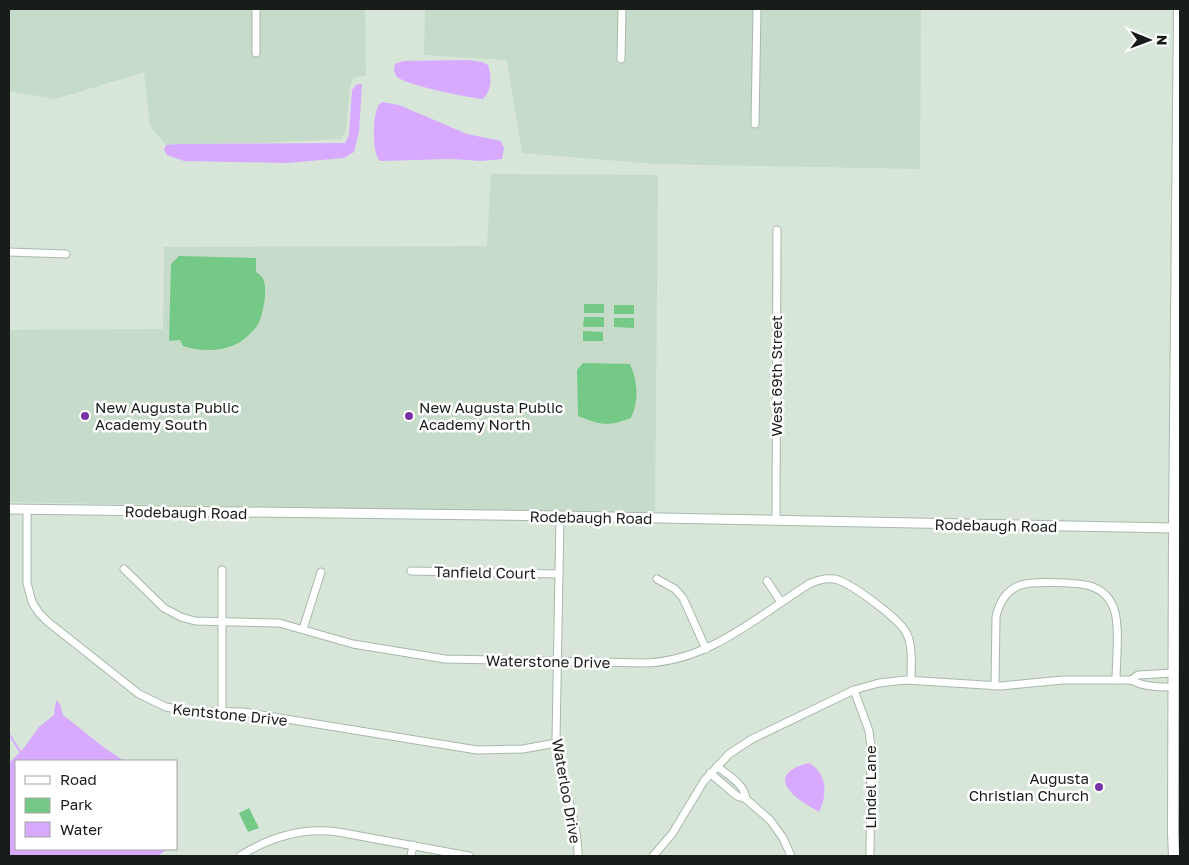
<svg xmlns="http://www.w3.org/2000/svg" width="1189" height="865" font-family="'Golos Text',sans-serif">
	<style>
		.built { fill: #c6dbc9 }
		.green { fill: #74c987 }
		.water { fill: #d8aaff }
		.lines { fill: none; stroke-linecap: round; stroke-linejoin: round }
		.stream { stroke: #d8aaff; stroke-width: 2 }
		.minor-casing { stroke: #a9b8ac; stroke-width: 9 }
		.tertiary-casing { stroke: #a9b8ac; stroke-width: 11 }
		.secondary-casing { stroke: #a9b8ac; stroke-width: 12 }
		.minor { stroke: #fff; stroke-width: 7 }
		.tertiary { stroke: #fff; stroke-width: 9 }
		.secondary { stroke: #fff; stroke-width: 10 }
		.poi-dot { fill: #7832a5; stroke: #fff; stroke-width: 2 }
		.labels { text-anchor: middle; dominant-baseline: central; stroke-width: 5; stroke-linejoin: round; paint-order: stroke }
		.street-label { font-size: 15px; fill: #181d19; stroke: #fff }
		.poi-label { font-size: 15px; fill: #181d19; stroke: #fff; text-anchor: start }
	</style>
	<rect width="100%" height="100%" fill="#d7e6d9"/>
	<!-- built -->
	<g class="built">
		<path d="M9,9H365L366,76L353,78L350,87L346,129L341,139L259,143L178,144L166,145L150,126L144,72L56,99L9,91Z"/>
		<path d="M425,9H921L920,169L656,164L522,153L507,60L424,55Z"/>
		<path d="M491,174L658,175L655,515L9,502V330L163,329L164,247L487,246Z"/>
	</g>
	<!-- green -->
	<g class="green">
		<path d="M179,256L256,258V272C258,274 261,275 262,277C269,286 263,317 257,326C253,331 245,339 240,342C223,352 201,352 183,346L180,340L169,341L171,264Z"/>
		<rect x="584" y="304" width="20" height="9"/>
		<rect x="614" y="305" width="20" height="9"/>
		<path d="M584,317H604V327H583Z"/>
		<path d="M614,318H634V328L614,327Z"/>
		<path d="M583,331L603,332V341H583Z"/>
		<path d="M583,363L630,364C638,382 639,400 631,418C607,427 601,425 578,416L577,370Z"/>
		<path d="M249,808L259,828L248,832L239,813Z"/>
	</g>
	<!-- water -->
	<g class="water">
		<path d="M468,60L482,62L488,65C492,77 492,90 483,99C469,98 406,85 397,77C396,75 394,72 394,70L395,64L403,61Z"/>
		<path d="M357,84H362L359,132L354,152L344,158L286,163L184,161L167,155L164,150L166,145L178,144L345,143L349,135L352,90Z"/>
		<path d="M382,102L399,105L467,134L501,141L504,148L502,159L482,161L452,159L380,161C372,154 373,119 377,109C377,106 380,104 382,102Z"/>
		<path d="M56,700L60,704L63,715L102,746L124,761H16V849H167L158,856H9V763L23,749L39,727L54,715Z"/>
		<path d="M809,763C827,773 828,795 819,812C810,806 797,800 790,791C776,775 795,766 809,763Z"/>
	</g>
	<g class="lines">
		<!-- stream -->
		<path class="stream" d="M9,734L21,753"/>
		<defs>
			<g id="minor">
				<path d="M256,9V53"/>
				<path d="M621,59L622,9"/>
				<path d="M755,124L757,9"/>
				<path d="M9,252L66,254"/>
				<path d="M27,509V583L32,602L39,613L48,622L139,694L166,707L187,711L243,712L477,750L523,749L556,743"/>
				<path d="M560,516L556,740C559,780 578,816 578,856"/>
				<path d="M776,521L777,230"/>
				<path d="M124,569L164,608L181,617L195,621L279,623L353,644L445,659L646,663C709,661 758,616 809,584C817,580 826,578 835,579C851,583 900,619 907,634C913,648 911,665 911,680"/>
				<path d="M411,571L559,574"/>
				<path d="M657,579L675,589L683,598L706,649"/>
				<path d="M767,581L781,602"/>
				<path d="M303,629L321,572"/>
				<path d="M1131,680L1138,675L1173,673"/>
				<path d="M995,686L996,617C999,603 1006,590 1021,585C1032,581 1081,582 1093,587C1101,590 1108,596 1112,604C1121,620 1116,661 1116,680"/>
				<path d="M854,690L869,731L871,747L870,856"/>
				<path d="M222,711V570"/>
				<path d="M717,766C728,776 744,783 746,799"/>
				<path d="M710,773L737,796L746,799L770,820L783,838L791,856"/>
				<path d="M240,856C270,837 302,827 338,832L469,856"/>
				<path d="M411,856L413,845"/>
				<path d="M653,856L672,834L704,781L729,754L752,739L854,690L879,683L905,680L1001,686L1063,680H1131C1144,687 1158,687 1173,687"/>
			</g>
			<path id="tertiary" d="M9,509L560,516L1174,528"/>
			<path id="secondary" d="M1174,856L1173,833L1174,528L1179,9"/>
		</defs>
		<!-- minor casing -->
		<use href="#minor" class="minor-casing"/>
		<!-- tertiary casing -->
		<use href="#tertiary" class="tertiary-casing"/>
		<!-- secondary casing -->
		<use href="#secondary" class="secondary-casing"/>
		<!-- minor -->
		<use href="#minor" class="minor"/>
		<!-- tertiary -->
		<use href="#tertiary" class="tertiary"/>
		<!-- secondary -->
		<use href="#secondary" class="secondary"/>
	</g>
	<!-- markers -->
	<g class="poi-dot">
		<circle cx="85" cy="416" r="5"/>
		<circle cx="409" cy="416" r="5"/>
		<circle cx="1099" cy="787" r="5"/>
	</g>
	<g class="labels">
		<!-- street labels -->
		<g class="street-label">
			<text transform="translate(776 376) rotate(-90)">West 69th Street</text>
			<text transform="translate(186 512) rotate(1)">Rodebaugh Road</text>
			<text transform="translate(591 517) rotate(1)">Rodebaugh Road</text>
			<text transform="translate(996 525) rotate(1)">Rodebaugh Road</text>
			<text transform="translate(485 572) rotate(1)">Tanfield Court</text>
			<text transform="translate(548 661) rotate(1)">Waterstone Drive</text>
			<text transform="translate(230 714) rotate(6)">Kentstone Drive</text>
			<text transform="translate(870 787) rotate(-90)">Lindel Lane</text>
			<text transform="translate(567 791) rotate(80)">Waterloo Drive</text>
		</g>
		<!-- poi labels -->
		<g class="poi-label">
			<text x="95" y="407">New Augusta Public<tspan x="95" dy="17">Academy South</tspan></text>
			<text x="419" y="407">New Augusta Public<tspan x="419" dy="17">Academy North</tspan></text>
			<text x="1089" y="778" text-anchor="end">Augusta<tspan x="1089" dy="17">Christian Church</tspan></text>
		</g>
	</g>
	<!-- border -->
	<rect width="1189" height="865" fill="none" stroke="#181d19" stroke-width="20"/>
	<!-- legend -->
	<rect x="15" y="760" width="162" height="90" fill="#ffffff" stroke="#a3a5a3"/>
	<rect x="25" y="776" width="25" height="8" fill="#ffffff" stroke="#a3a5a3"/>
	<text x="60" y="785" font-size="15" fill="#181d19">Road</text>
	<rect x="25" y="798" width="25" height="15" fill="#74c987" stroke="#a3a5a3"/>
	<text x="60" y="810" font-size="15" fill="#181d19">Park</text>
	<rect x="25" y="822" width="25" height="15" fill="#d8aaff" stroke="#a3a5a3"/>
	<text x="60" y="835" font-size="15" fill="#181d19">Water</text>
	<!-- north arrow -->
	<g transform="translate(1149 40) rotate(91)" stroke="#ffffff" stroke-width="4" paint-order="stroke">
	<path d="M0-4L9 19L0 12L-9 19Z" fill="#181d19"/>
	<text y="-8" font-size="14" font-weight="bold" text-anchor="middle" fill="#181d19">N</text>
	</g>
</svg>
